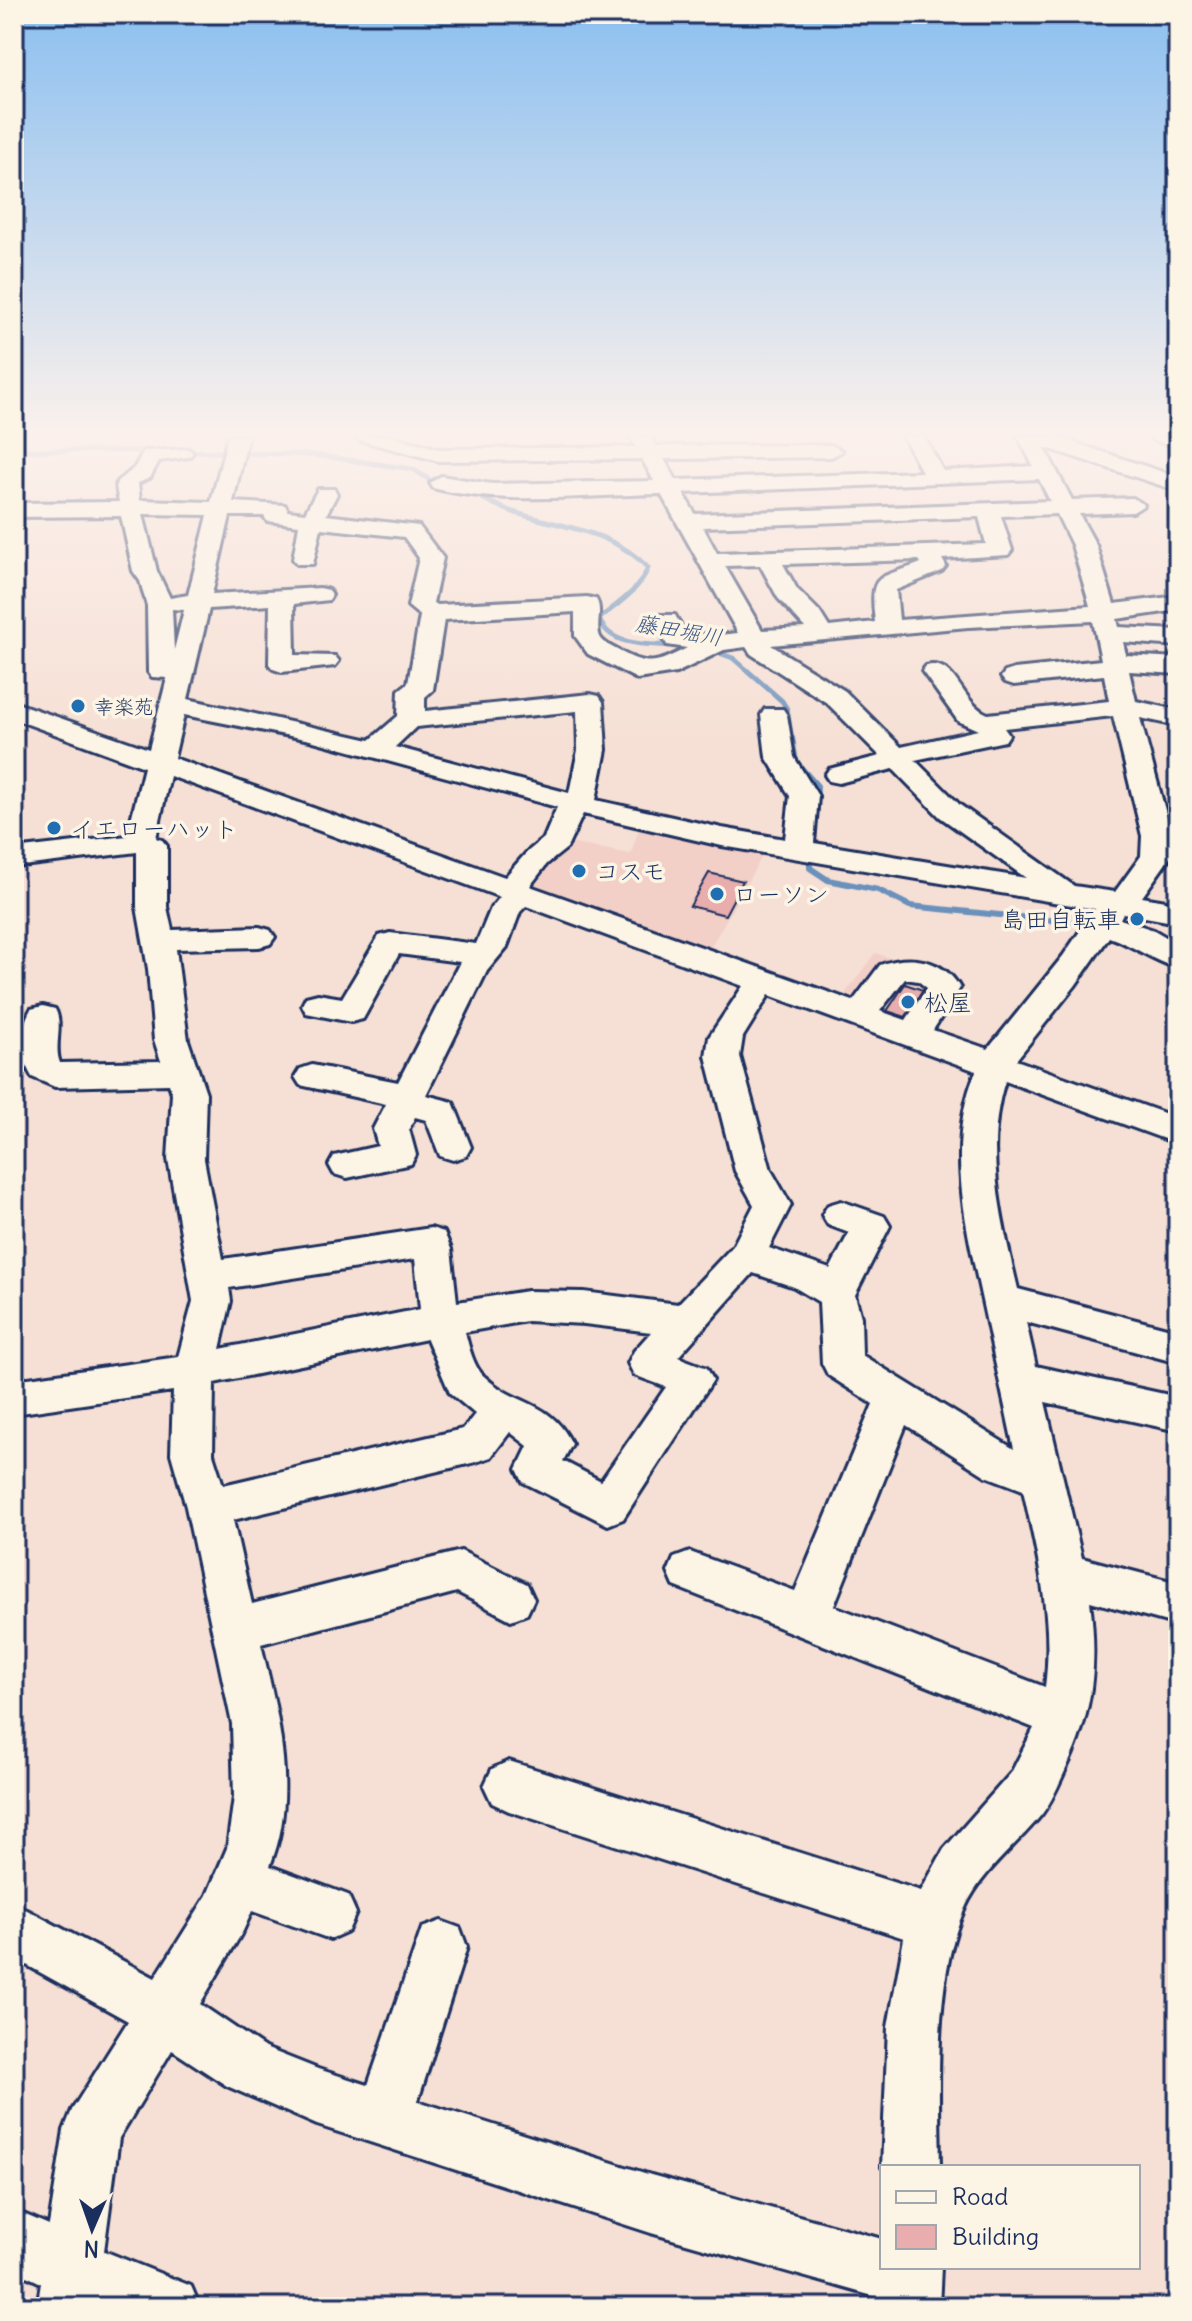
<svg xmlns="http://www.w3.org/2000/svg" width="1192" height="2321" font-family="Delius,'Klee One',sans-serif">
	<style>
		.built { fill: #f2d0c8 }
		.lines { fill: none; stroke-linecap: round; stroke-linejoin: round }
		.stream-far1 { stroke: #6a90bc; stroke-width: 5 }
		.stream { stroke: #6a90bc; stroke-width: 6 }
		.building { fill: #e8adac; stroke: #1b2f5e; stroke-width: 2 }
		.minor-casing { stroke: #1b2f5e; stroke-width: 6 }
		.minor { fill: #fcf5e5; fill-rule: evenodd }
		.poi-dot { fill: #1f6fb2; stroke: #fcf5e5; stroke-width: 3 }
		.labels { text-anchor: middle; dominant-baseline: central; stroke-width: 7; stroke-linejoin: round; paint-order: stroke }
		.far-poi-label { font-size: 20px; fill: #1b2f5e; stroke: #fcf5e5; text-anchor: start }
		.far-water-label { font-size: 22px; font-style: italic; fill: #3c5785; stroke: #fcf5e5 }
		.poi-label { font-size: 24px; fill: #1b2f5e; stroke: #fcf5e5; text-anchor: start }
	</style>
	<rect width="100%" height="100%" fill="#f6dfd4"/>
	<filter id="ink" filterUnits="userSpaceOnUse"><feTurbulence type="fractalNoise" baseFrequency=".0125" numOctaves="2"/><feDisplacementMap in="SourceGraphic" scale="16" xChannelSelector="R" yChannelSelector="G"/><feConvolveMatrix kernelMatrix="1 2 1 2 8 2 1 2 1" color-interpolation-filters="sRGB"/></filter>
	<g filter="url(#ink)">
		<!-- built -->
		<g class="built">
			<path d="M640,825L766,849L709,950L522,883L563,842L631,854Z"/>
			<path d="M875,953L960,982L928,1029L842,998Z"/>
		</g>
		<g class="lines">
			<!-- stream-far1 -->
			<g class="stream-far1">
				<path d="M14,450L157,451"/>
				<path d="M185,451L314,455L413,469L439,486"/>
				<path d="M470,493C486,499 500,508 516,513C562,527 614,531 648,568C638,592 618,603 599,619C611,648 649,644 675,646"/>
				<path d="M711,650L733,658L782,701L787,709L792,740"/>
			</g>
			<!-- stream -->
			<g class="stream">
				<path d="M792,738L796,762L817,786L814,837"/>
				<path d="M810,853V868L828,880L878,890L910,906L1079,923"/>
			</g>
		</g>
		<!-- building -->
		<g class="building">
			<path d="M709,873L743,881L725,915L690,906Z"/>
			<path d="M905,984L929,992L912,1019L887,1011Z"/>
		</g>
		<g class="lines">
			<defs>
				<g id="minor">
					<path d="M228,436H248L233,502L285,505L288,511L305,513L318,489H334L337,494L326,515L419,526L443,558L433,603L437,605L587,597L596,599C603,610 595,625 600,637C604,644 614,648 621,652C650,668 659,662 687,648L667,645L654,620L657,615H675L685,633L718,635L738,633L661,494C590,495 502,506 433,488L430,483L441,476L492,484L654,481L642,459L439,461L359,440L356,436H392L439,449L636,447L630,436H651L656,446L831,445L842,451L831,457L664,459L676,480L922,472L903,436H924L943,471L1033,466L1018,436H1054L1178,477V491L1044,447L1072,500L1133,498L1144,505L1133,512L1079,514L1096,545L1114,604L1178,596V610L1117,619L1119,627L1178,630V646L1123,642L1126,655L1178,658V674L1129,671L1136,701L1178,710V726L1140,718L1172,836L1171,856L1142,897L1178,903V923L1123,913L1120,919L1154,930L1178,944V968C1154,962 1133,945 1109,937L1075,986L1016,1060L1178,1118V1144L1005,1081C983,1149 1002,1222 1018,1289L1178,1331V1363L1026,1322L1036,1366L1178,1397V1431L1045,1402L1082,1558L1178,1583V1625L1090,1601C1098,1665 1093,1713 1065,1771C1058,1786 1052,1801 1042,1814C1017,1845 982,1871 965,1908C933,1978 939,2091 940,2167H882L888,2027L904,1938L509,1811L492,1803L484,1786L492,1769L509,1761L921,1891L944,1849L1011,1773L1034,1728L674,1586L668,1572L674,1558L690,1552L795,1591L873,1404L828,1375L822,1363L819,1302L794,1287L753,1273L678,1357L707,1368L713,1380L623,1519L608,1525L523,1482L517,1469L528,1446L510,1432L491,1457L476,1462L233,1520L252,1604L461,1551L527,1584L534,1599L527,1614L511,1620L457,1592L261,1644C278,1714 299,1796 270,1866L348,1895L356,1913L348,1931L330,1939L252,1911L243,1931L200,2004L265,2048L318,2069L368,2085L422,1928L441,1921L460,1928L467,1947L418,2101L651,2175L882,2239V2267H941L939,2307H879L880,2298L651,2233L317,2125L227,2086L172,2050L119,2138L104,2251L191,2286L200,2307H37L41,2283L14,2270V2210L49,2225L64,2130L72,2110L128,2021L14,1958V1903L155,1978L207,1895L227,1848L234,1797L232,1724L186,1507L171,1454L173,1391L14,1414V1380L178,1357L193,1301L168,1159L172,1093L169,1084L55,1087L32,1077C20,1058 19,1029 31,1009L43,1006L55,1009C64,1025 53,1046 60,1063L161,1061L154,1040L148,969L137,907V852L14,867V849L127,836L144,767L14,719V702L149,749L167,678L152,677L148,672L147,606L140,581L133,571L121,516L14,517V503L119,502C113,475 117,484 133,469C137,465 140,456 144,451L189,449L193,453L189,457L159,461L150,478L138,483L140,500L211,502ZM1039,479L1050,501L695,514L683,493ZM143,514L208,515L188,595L170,598L157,571ZM1057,514L1072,545L1090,606L899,620L896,590L942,571L946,566L942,559L1008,555L1012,550L1001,516ZM230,516H264L267,521L299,525L293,559L297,564H313L321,528L404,537L419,558L408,606L420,616L408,683L399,690L398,716L370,740L188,699L209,609L270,605L269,664L273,669L282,672L335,666L339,661L335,656L295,655L294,604L329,600L332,595L329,590L320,588L212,594ZM979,517L986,544L717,553L703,527ZM919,560L921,563C877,580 869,571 875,622L829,627L819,611L797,589L783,564ZM760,565L778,598L805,628L762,630L725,566ZM172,609L184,610L174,650ZM575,612V636L588,654L637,679L676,673L724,650L746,647L751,654L827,703L880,756L829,769L825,775L829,781L839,783L893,769L940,817L1026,878L814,843L818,796L794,757L787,715L783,709H765L761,715L766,757L790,796L785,839L722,828L596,800L606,750L603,702L599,696L590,694L425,711V697L433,690L444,620ZM1093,621L1101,660L1014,669L1005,672L1001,677L1005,682L1014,685L1104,675L1109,701L988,714C961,704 956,658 926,666L922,671L958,721L978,730L901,747L845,691L771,645L968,627ZM577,711L578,750L569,793L395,747L416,727ZM184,715L310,740L557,807L544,838L527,852L505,877L174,758ZM1113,716L1142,836L1141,856L1115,892L1074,886L960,805L915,760L1005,741L1009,735L1004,728ZM170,776L500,897L491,908L476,944L390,933L379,936L342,998L318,994L306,997L302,1005L306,1013L351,1022L363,1019L399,954L460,962L398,1082L312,1065L300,1069L295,1077L300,1085L386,1104L373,1129L378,1146L334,1156L329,1165L334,1174L347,1178L411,1164L416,1155L409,1129L415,1117L426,1120L440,1156L453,1160L466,1156L471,1147L453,1102L426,1095L487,971L507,947L520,912L526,906L743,986L709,1037L706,1056L735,1171L754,1205L733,1246L678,1304L584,1292L527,1291L457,1302L451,1249L444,1232L431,1228L223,1259L204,1159L206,1093L188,1040L176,949L259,947L270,944L275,937L270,930L259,927L172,930L167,907V846L162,840L156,838ZM583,814L722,846L1095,909L1063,956L988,1049L933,1030L960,988C944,959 910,954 880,965L853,1001L530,886L547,864L567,848ZM905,979L918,981L927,988L906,1020L880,1011ZM769,995L976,1071C944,1146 967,1229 983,1305C993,1353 1004,1401 1014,1449L862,1355L861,1317L855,1295L890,1226L884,1216L841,1201L828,1205L822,1215L828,1225L849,1233L830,1269L769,1248L791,1205L771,1170L740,1056L743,1037ZM415,1259L420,1309L220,1349L231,1301L229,1288ZM527,1321L584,1324L651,1332L634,1351L628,1363L634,1375L666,1387L601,1481L563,1461L572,1444C550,1399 515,1406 485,1377C473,1367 469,1346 465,1332ZM427,1339L450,1393L475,1414L463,1429L223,1485L213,1454L214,1383ZM906,1425L986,1476L1023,1490C1037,1554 1054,1620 1045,1687L834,1606Z"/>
					<path d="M1150,436H1178V448L1153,440Z"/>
				</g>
			</defs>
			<!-- minor casing -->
			<use href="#minor" class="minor-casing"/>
			<!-- minor -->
			<use href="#minor" class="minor"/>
		</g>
	</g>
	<!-- sky -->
	<linearGradient id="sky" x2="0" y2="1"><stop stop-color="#8bbff0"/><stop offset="0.57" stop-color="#fbf1ec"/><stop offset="1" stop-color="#fbf1ec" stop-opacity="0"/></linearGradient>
	<rect width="1192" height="761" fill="url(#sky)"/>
	<!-- markers -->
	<g class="poi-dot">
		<circle cx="78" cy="706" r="8"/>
		<circle cx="54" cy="828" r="8"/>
		<circle cx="579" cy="871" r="8"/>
		<circle cx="717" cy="894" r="8"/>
		<circle cx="1137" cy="919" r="8"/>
		<circle cx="908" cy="1002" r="8"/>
	</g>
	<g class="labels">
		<!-- far-poi labels -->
		<g class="far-poi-label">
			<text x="94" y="706">幸楽苑</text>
		</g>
		<!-- far-water labels -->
		<g class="far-water-label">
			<text transform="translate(679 630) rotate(10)">藤田堀川</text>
		</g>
		<!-- poi labels -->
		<g class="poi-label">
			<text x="70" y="828">イエローハット</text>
			<text x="595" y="871">コスモ</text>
			<text x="733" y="894">ローソン</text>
			<text x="1121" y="919" text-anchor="end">島田自転車</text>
			<text x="924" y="1002">松屋</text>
		</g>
	</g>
	<!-- margin -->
	<rect width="1192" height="2321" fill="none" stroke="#fcf5e5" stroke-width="48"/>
	<rect x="24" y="24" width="1144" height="2273" fill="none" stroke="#1b2f5e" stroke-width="3" filter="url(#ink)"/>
	<!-- legend -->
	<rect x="880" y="2165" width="260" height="104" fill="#fcf5e5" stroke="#a2a6af" stroke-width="2"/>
	<rect x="896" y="2191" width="40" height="12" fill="#fcf5e5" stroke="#a2a6af" stroke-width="2"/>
	<text x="952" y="2205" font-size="24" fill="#1b2f5e">Road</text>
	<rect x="896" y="2225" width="40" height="24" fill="#e8adac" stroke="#a2a6af" stroke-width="2"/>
	<text x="952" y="2245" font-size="24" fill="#1b2f5e">Building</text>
	<!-- north arrow -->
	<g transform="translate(92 2229) rotate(182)" stroke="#fcf5e5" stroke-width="6" paint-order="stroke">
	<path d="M0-6L14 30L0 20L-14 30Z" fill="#1b2f5e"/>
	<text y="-12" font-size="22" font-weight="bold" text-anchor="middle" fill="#1b2f5e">N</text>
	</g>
</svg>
